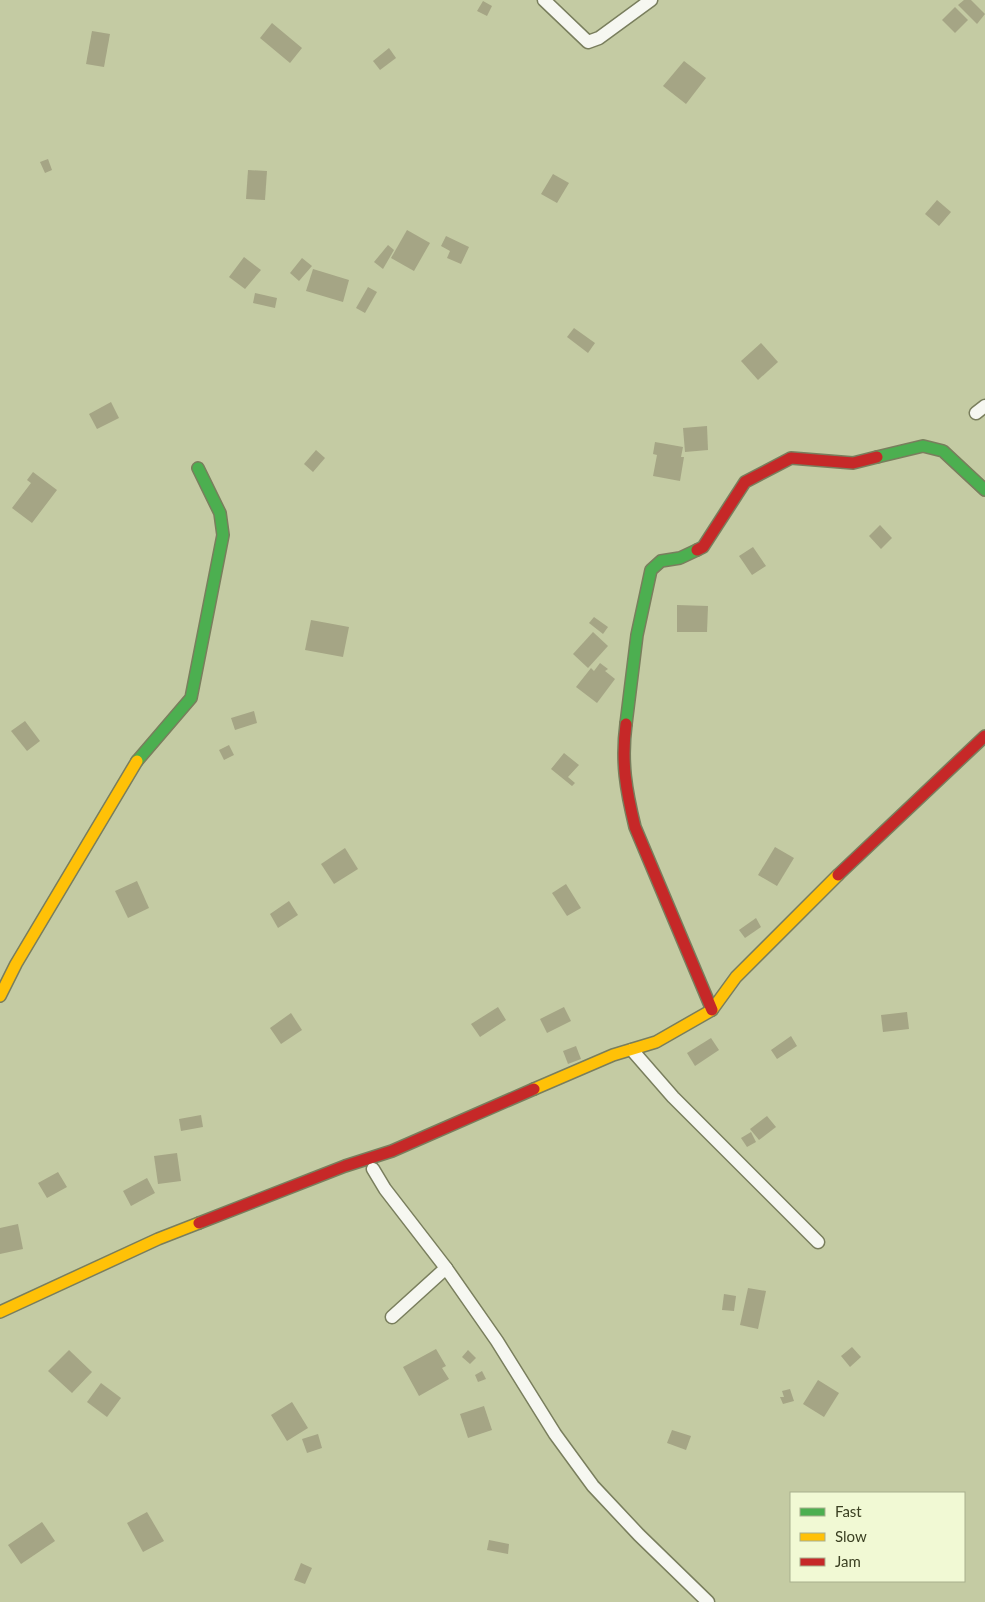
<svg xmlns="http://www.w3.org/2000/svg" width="985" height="1602" font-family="Lato,sans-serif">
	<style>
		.building { fill: #a5a585 }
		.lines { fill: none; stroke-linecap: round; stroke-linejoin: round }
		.street-casing { stroke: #797e5d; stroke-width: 15 }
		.fast-casing { stroke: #797e5d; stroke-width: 14 }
		.slow-casing { stroke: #797e5d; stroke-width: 14 }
		.jam-casing { stroke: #797e5d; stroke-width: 14 }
		.street { stroke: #f6f7f1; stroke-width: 12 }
		.fast { stroke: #4caf50; stroke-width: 11 }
		.slow { stroke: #ffc107; stroke-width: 11 }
		.jam { stroke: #c62828; stroke-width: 11 }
	</style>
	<rect width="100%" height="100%" fill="#c4cba3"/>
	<!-- building -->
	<g class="building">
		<path d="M964,0H971L985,14L977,24L958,5Z"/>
		<path d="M483,1L492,6L487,16L477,11Z"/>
		<path d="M955,7L968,20L955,33L942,20Z"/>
		<path d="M272,23L302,48L290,63L260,38Z"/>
		<path d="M92,31L110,34L104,67L86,64Z"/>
		<path d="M389,48L396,58L380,70L373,61Z"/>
		<path d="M684,61L706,78L686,104L663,86Z"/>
		<path d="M48,159L52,170L45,173L40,162Z"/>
		<path d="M248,170L267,171L265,200L246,199Z"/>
		<path d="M553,174L569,183L557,203L541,194Z"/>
		<path d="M937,200L951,212L939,226L925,214Z"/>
		<path d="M407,230L430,243L414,271L391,258Z"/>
		<path d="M446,236L469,247L461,264L447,258L450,251L441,246Z"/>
		<path d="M388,245L394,250L383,269L374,262Z"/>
		<path d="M244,257L261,270L245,289L229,277Z"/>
		<path d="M302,258L312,266L299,281L290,273Z"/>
		<path d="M313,269L349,280L343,302L306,291Z"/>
		<path d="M368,287L377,292L365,313L356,308Z"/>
		<path d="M255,293L277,298L275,308L253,303Z"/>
		<path d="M574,328L595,343L588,353L567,337Z"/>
		<path d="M761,343L778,362L758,380L741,361Z"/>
		<path d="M111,402L119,418L97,429L89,414Z"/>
		<path d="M707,426L708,450L685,452L683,428Z"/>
		<path d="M655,442L683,447L681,457H684L680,481L653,476L657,455L653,454Z"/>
		<path d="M316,450L325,458L313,472L304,464Z"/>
		<path d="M33,472L57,490L32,523L12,508L31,483L27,480Z"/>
		<path d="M880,525L892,538L881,549L869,536Z"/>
		<path d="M753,547L766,566L752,575L739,556Z"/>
		<path d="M677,605L708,606L707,632H677Z"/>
		<path d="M594,617L608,627L603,634L589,623Z"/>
		<path d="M311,620L349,627L343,657L305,650Z"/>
		<path d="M593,632L608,646L588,668L573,654Z"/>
		<path d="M600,663L608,669L605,671L615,679L597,703L576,687L591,668L594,671Z"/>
		<path d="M254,711L257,723L235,730L231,718Z"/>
		<path d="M25,721L40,741L27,751L11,731Z"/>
		<path d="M229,745L234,755L224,760L219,750Z"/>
		<path d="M564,753L579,765L568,777L575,783L572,786L551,769Z"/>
		<path d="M775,847L794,858L777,886L758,875Z"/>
		<path d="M345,848L358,869L334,884L321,864Z"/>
		<path d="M137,881L149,908L128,918L115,891Z"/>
		<path d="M566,884L581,908L567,916L552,893Z"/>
		<path d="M289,901L298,915L278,928L270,914Z"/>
		<path d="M756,918L761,927L745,938L739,930Z"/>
		<path d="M498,1007L506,1020L480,1037L471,1024Z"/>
		<path d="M564,1007L571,1021L547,1033L540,1019Z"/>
		<path d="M907,1012L909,1029L883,1032L881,1015Z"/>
		<path d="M291,1013L302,1030L281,1044L270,1028Z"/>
		<path d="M791,1036L797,1046L777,1059L771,1050Z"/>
		<path d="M711,1038L719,1050L695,1066L687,1053Z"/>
		<path d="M576,1046L581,1059L568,1064L563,1051Z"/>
		<path d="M201,1115L203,1127L181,1131L179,1119Z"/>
		<path d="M767,1116L776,1127L759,1140L750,1129Z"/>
		<path d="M751,1132L756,1142L747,1147L741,1138Z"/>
		<path d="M177,1153L181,1181L158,1184L154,1156Z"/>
		<path d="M58,1172L67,1187L47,1198L38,1183Z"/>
		<path d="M147,1178L155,1193L131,1206L123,1191Z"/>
		<path d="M18,1224L23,1249L0,1254V1228Z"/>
		<path d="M748,1288L766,1291L758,1329L740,1325Z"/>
		<path d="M724,1294L736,1296L734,1311L722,1310Z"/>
		<path d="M852,1347L861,1357L850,1367L841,1356Z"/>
		<path d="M436,1349L446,1366L442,1368L449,1379L419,1396L403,1367Z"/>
		<path d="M69,1350L92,1372L72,1393L48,1371Z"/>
		<path d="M468,1350L476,1358L470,1364L462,1357Z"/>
		<path d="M482,1371L486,1379L478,1382L475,1375Z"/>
		<path d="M818,1380L839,1393L824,1417L803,1404Z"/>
		<path d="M101,1383L121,1398L107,1417L87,1402Z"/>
		<path d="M790,1389L794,1401L783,1404L780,1397H784L782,1391Z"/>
		<path d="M292,1402L308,1428L287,1441L271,1415Z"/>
		<path d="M484,1406L492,1430L468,1438L460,1414Z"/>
		<path d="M672,1430L691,1436L686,1450L667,1443Z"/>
		<path d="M318,1434L322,1448L307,1453L302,1439Z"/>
		<path d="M147,1512L164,1541L143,1552L127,1523Z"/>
		<path d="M42,1522L55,1541L21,1564L8,1545Z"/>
		<path d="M489,1540L509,1544L508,1554L487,1550Z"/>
		<path d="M301,1563L312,1568L305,1584L294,1580Z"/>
	</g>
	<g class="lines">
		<defs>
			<g id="street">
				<path d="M544,0L588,42L599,38L651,0"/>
				<path d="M976,413L985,406"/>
				<path d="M632,1050L673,1097L818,1242"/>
				<path d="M373,1169L385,1189L446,1268L497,1341L555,1434L593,1486L639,1535L708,1602"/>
				<path d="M392,1317L446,1268"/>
			</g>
			<g id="fast">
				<path d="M877,457L923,446L943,451L985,490"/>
				<path d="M626,724L637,635L651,570L661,561L680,558L697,550"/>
				<path d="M137,761L191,698L223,535L220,513L198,468"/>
			</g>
			<g id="slow">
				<path d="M0,996L16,964L137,761"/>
				<path d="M534,1089L613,1055L656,1042L712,1010L736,977L838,875"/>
				<path d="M0,1312L158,1239L199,1223"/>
			</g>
			<g id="jam">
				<path d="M697,550L703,547L745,482L791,458L853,463L877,457"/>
				<path d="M626,724C621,762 626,790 635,827L712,1010"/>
				<path d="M838,875L985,736"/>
				<path d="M199,1223L345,1166L392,1151L534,1089"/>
			</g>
		</defs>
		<!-- street casing -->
		<use href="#street" class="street-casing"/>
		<!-- fast casing -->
		<use href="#fast" class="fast-casing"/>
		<!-- slow casing -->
		<use href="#slow" class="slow-casing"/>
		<!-- jam casing -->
		<use href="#jam" class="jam-casing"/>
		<!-- street -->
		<use href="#street" class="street"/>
		<!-- fast -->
		<use href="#fast" class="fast"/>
		<!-- slow -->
		<use href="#slow" class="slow"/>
		<!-- jam -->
		<use href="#jam" class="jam"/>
	</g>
	<!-- legend -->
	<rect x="790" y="1492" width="175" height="90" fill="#f1f9d4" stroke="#a8af8d"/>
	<rect x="800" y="1508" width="25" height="8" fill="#4caf50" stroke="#a8af8d"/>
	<text x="835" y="1517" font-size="15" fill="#3b4022">Fast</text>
	<rect x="800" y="1533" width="25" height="8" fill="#ffc107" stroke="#a8af8d"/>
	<text x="835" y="1542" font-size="15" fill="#3b4022">Slow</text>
	<rect x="800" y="1558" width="25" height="8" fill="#c62828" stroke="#a8af8d"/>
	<text x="835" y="1567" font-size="15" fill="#3b4022">Jam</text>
</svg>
